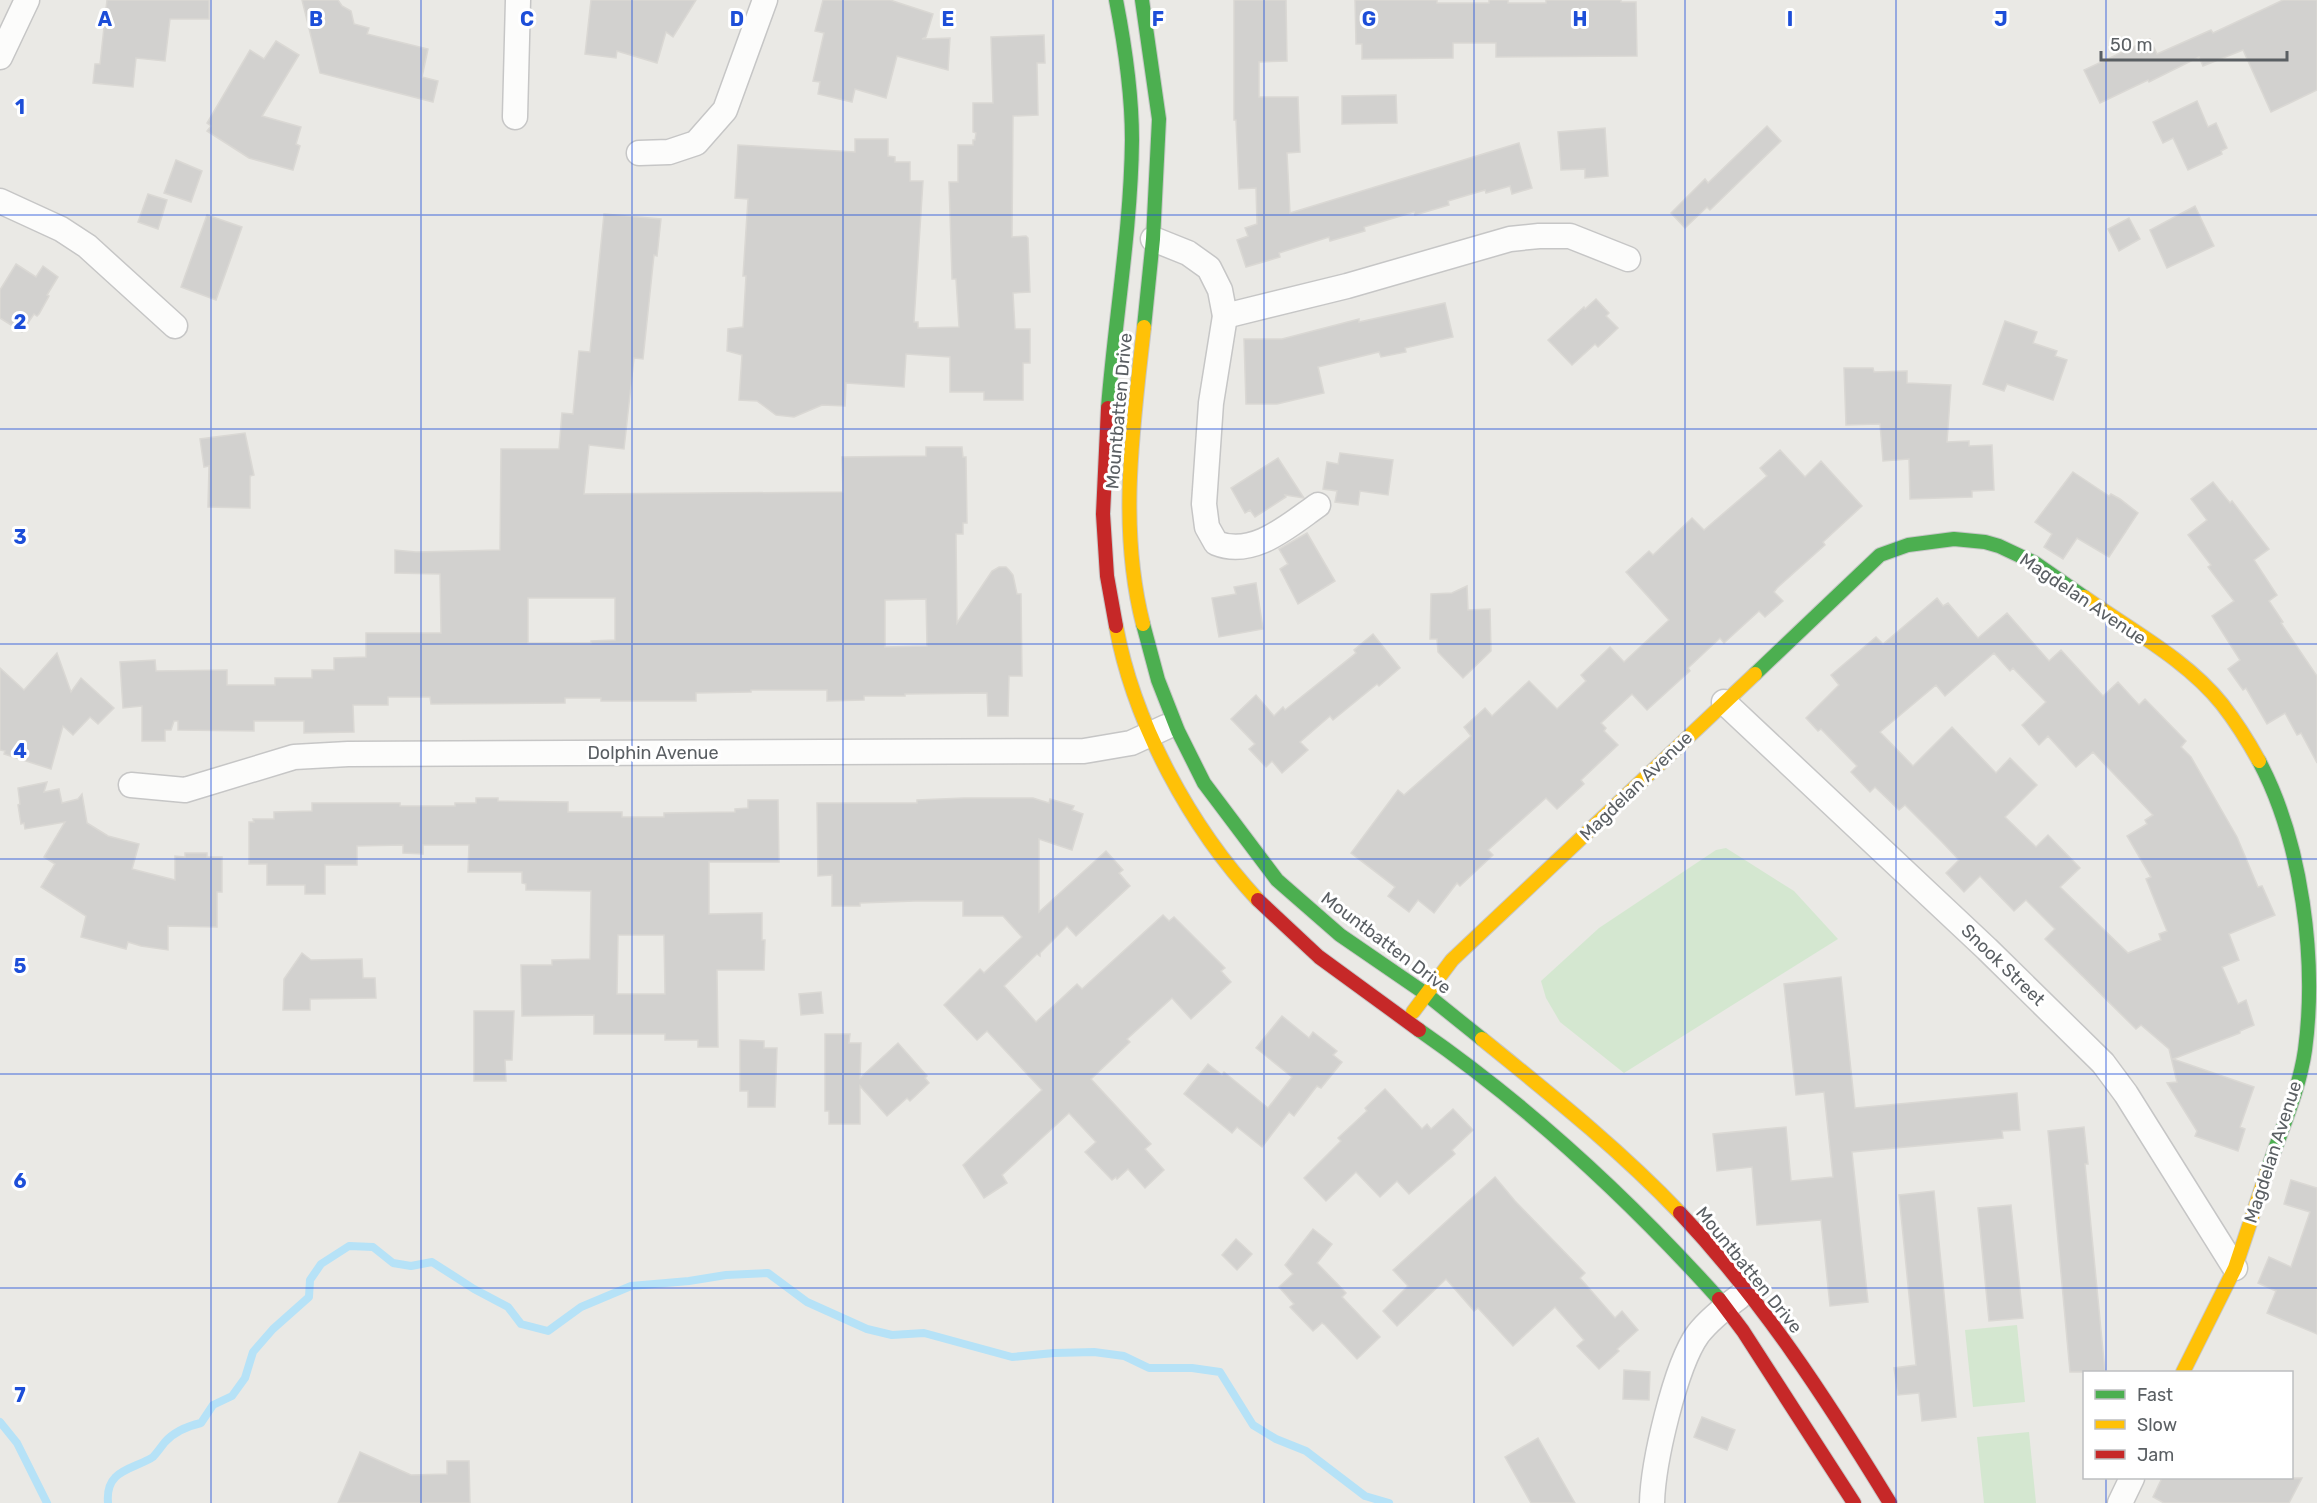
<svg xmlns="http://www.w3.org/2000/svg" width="2317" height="1503" font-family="Rubik,sans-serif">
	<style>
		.green { fill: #d4e7d0 }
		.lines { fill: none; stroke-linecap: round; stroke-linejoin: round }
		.stream { stroke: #b6e2f7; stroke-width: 8 }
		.building { fill: #d2d1cf; stroke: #dad8d4; stroke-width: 1.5; fill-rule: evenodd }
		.street-casing { stroke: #c6c6c6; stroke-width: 27 }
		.fast-casing { stroke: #c7c7c7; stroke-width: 16 }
		.slow-casing { stroke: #c7c7c7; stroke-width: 16 }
		.jam-casing { stroke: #c7c7c7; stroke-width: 16 }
		.street { stroke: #fcfcfb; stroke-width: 24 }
		.fast { stroke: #4caf50; stroke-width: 14 }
		.slow { stroke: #ffc107; stroke-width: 14 }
		.jam { stroke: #c62828; stroke-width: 14 }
		.grid { fill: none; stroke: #1d4ed8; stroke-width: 1.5; stroke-opacity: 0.55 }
		.labels { text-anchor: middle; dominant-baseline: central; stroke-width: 6; stroke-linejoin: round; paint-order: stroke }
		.street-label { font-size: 18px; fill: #5a5f63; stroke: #fff }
		.grid-label { font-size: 20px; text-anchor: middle; font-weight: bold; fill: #1d4ed8; stroke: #fff; stroke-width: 6; stroke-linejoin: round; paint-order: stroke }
	</style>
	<rect width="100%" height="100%" fill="#eae9e5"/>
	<!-- green -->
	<g class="green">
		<path d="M1726,848L1794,891L1838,939L1624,1073L1560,1022L1546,998L1541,981L1599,928L1716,850Z"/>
		<path d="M2017,1325L2025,1402L1973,1407L1965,1330Z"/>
		<path d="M2029,1432L2036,1503H1984L1977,1437Z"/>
	</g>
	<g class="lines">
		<!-- stream -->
		<g class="stream">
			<path d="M0,1422L17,1443L47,1503"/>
			<path d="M108,1503C105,1469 133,1470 153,1457C157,1453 161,1447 165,1442C174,1432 188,1426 201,1423L213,1405L232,1396L245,1378L253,1352L273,1329L309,1297L310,1280L321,1264L349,1246L373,1247L393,1263L411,1266L432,1262L474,1289L508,1307L521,1324L548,1331L581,1307L631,1286L689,1281L726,1275L768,1273L807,1302L867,1329L892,1335L924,1333L1012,1357L1054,1353L1094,1352L1124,1356L1149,1368H1192L1220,1372L1253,1425L1276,1439L1306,1451L1365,1496L1389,1503"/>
		</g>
	</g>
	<!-- building -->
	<g class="building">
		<path d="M107,0H209V19H170L165,61L136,58L133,87L93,83L95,64H100Z"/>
		<path d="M302,0H338L342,6L351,11L354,24L369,28L367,34L428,49L422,77L438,81L433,102L320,73Z"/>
		<path d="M591,0H696L673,37L666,32L657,63L617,51L616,58L585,54Z"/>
		<path d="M823,0H890L933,14L926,37L922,39L950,38L948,70L897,56L886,98L855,89L852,102L818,94L820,82L813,81L824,33L815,31Z"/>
		<path d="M1234,0H1286L1287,61L1259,62V97H1298L1300,152L1287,153L1290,213L1519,143L1532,188L1512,194L1510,186L1486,193L1485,190L1448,201L1449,205L1415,215L1414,212L1364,227L1365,231L1330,241L1329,237L1279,253L1280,257L1246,267L1237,240L1248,236L1245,228L1257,224L1256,188L1239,189L1236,120H1234Z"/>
		<path d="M1355,0H1437V3H1489V0H1508V3H1546V0H1621V2H1636L1637,56L1496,57V43H1453V58L1362,59V44H1356Z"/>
		<path d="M2283,0H2317V90L2271,112L2243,50L2203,66L2199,57L2149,82L2148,80L2100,103L2084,70L2150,39L2157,54L2211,30L2213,33Z"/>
		<path d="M1044,35L1045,63H1037L1038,115L1013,116L1012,237L1026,236L1028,238L1030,292L1013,293L1015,329H1030V363H1023V400H984V392H950V357L906,354L904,387L846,383L845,406L822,405L794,417L776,415L757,401L739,400L742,355L727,351L728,329L743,327L746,276H743L748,199L735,198L738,145L855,152V139H888V156L895,157V162H910V181H923L914,322H918V328L959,327L956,279H952L949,182H958V145H973V140H975L976,133L973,132V103H993L991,37Z"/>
		<path d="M276,41L299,55L262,116L301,127L296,144L300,146L293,170L249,158L207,131L211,126L207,123L250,50L264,59Z"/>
		<path d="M1396,95L1397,123L1342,124V96Z"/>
		<path d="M2197,101L2208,127L2216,123L2227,148L2221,151L2222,154L2188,170L2173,138L2163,143L2153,122Z"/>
		<path d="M1767,126L1781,141L1710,210L1707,207L1685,228L1671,213L1705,179L1708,183Z"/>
		<path d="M1605,128L1608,176L1585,178V169L1561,170L1558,132Z"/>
		<path d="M176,160L202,171L191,202L164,193Z"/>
		<path d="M148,194L167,200L158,229L138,222Z"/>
		<path d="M2195,206L2214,246L2167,268L2150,230Z"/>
		<path d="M604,214L661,219L657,256L654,255L643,359L634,358L624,449L589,445L584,494L843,492L842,457L926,456V447H962L963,457H966L967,523H963V534H956L957,623L992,571L999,567H1006L1009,570L1013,575L1017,594H1021L1022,676H1009L1008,716H988L987,693L905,694V696H864V700L827,701V690H751V692L696,693V701H601V698H565V703L431,704L430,697H388V705H353L354,732L304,733V721H254V731L178,730V721H174L171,730H165V741H142V706L123,708L120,662L155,660L156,671L227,670V685H275V678H312V670H334V658L366,657V633H441L440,574L395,573V550L416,552L500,550L501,449H559L562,413L573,414L579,351L590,352ZM528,598H615V640L591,641V643H528ZM926,599L927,646L885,647V600Z"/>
		<path d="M207,215L242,227L216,300L181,287Z"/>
		<path d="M2129,218L2140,239L2119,251L2108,229Z"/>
		<path d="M16,264L36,277L43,266L58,277L47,295L49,296L39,314L37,316L34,314L22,332L0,318V290Z"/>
		<path d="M1596,299L1609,313L1606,316L1618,328L1598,347L1595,344L1572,365L1548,340L1584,307L1585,309Z"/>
		<path d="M1445,303L1453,337L1405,348L1406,352L1381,357L1379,352L1318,367L1324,393L1277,404H1246L1244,339H1282L1359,319V322Z"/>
		<path d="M2005,321L2037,332L2033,343L2057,351L2055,356L2067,360L2053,400L2007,384L2004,391L1983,384Z"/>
		<path d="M1844,368H1873L1874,372L1907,371V383L1951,385L1947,442L1969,441V446L1992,445L1994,490L1972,491V497L1910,499L1909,459L1883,461L1880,424L1846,425Z"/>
		<path d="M245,433L254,475L250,476V508L208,507L209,466L204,467L200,439Z"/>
		<path d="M1780,450L1805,477L1821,461L1862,506L1823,542L1825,545L1777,588L1774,592L1783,601L1765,617L1759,611L1724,643L1720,638L1688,668L1690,671L1647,710L1632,694L1601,723L1606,728L1604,731L1618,745L1581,780L1584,784L1557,809L1546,798L1488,850L1493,855L1460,886L1457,883L1434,913L1418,900L1409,912L1388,896L1395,887L1351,853L1398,790L1404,795L1471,736L1464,727L1485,708L1492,716L1529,681L1557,709L1586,681L1581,675L1610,647L1624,662L1669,620L1626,572L1649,551L1653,555L1692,518L1704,530L1767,476L1760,468Z"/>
		<path d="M1340,453L1393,460L1388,495L1360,491L1358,505L1335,502L1337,491L1323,489L1327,462L1338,464Z"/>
		<path d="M1278,458L1304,498L1285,495L1286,497L1255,517L1250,510L1245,513L1231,488Z"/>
		<path d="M2073,472L2109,496L2111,494L2120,499L2138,513L2109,557L2077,538L2063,559L2044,547L2052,534L2035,522Z"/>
		<path d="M2213,482L2230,503L2232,501L2269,549L2254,560L2277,595L2269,601L2283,622L2281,623L2317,676V763L2301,733L2297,735L2285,713L2267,724L2246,688L2243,690L2228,669L2240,660L2212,616L2234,601L2208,567L2211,565L2188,535L2207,520L2191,499Z"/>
		<path d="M1307,533L1335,581L1298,604L1280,569L1288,564L1279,549Z"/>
		<path d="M1256,583L1263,629L1219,637L1212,598L1236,594L1234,587Z"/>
		<path d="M1467,586L1468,610L1490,609L1491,651L1463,678L1438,652L1437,639H1430L1431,594L1452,593Z"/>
		<path d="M1937,598L1943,606L1948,603L1978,638L2007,613L2049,661L2061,650L2103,696L2118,682L2139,705L2145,699L2186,741L2181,747L2191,757L2237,837L2258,887L2262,886L2275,915L2229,934L2239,960L2222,967L2238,1004L2246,1000L2254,1025L2240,1031V1033L2173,1059L2254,1087L2240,1127L2245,1129L2238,1151L2195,1136L2197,1131L2167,1083L2177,1082L2169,1049L2141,1025L2136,1029L2045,939L2055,929L2026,900L2014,911L1980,876L1964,892L1946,873L1959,860L1942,842L1905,805L1899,810L1875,787L1870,792L1851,772L1857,766L1821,729L1818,731L1806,718L1839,685L1831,675L1876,637L1883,644ZM1994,653L2010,671L2013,668L2046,702L2022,725L2039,745L2048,736L2076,767L2093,752L2153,815L2145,820L2147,824L2127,836L2151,877L2146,879L2167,931L2159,934L2161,940L2128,953L2060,887L2080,868L2048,835L2036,847L2005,817L2037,785L2010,758L1996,773L1952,727L1913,766L1880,732L1936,685L1945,696Z"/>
		<path d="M1373,634L1400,668L1379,686L1377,684L1333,720L1330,716L1300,742L1308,750L1282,773L1272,761L1266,767L1249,749L1255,744L1231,719L1256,695L1274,716L1283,707L1285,710L1356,653L1354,650Z"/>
		<path d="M57,653L71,692L81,678L114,708L98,724L90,717L73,735L63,726L51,769L4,754L5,751L0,750V668L24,690Z"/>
		<path d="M47,782L44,792L59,789L62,803L78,799L82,794L87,823L108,836L139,844L132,869L175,880V856L185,857V853H207V857H222V892H217V927L168,926V950L141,946L128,942L126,949L81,937L86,916L41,887L55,864L44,857L65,822L25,829L24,823L21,824L18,805L20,804L18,788Z"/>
		<path d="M476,798H498V801L568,802V812H622V817H664V813L735,812V809L748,808V800H778L779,862H709V914L762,913V940H765L764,970H717L718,1047H698V1040H665V1034H594V1015L522,1016L521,965H552V960L590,959L591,891L526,890V884L522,883V872H468L469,845H423V854L403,853V845L357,846V865H325V894H305V885H267V864H249V822H254L253,819H274V812L312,811V803H400V806H455V803H476ZM618,935H664L665,994H617Z"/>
		<path d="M964,798H1033L1049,803L1050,799L1074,806L1072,810L1083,814L1072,850L1039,839V912L1106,851L1123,870L1119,873L1130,886L1076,936L1067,926L1040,953V956L1037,954L1004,986L1036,1022L1077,984L1082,989L1163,915L1169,921L1174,917L1225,968L1221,971L1231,982L1191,1019L1172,998L1127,1039L1130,1042L1091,1079L1151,1144L1145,1149L1164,1170L1145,1188L1128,1169L1117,1179L1116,1177L1112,1180L1085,1152L1096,1142L1069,1113L1002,1175L1007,1183L984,1198L963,1165L1042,1090L987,1031L977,1040L944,1005L980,969L984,973L1022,937L1003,916H963V901H915L860,903V906H832V875L818,876L817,803H917V800Z"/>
		<path d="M302,953L311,960L362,959L363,978H375L376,998L310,999V1010H283L284,979Z"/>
		<path d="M1841,977L1855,1108L2017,1093L2020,1130L2002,1131L2003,1138L1852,1152L1868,1302L1830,1306L1821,1220L1757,1225L1752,1167L1717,1171L1713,1134L1786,1127L1791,1181L1833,1177L1824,1092L1796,1095L1784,984Z"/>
		<path d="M821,992L823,1013L801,1015L799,994Z"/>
		<path d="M474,1011H514L512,1060H505L506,1081H474Z"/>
		<path d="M1282,1016L1309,1038L1313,1032L1337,1051L1333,1055L1342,1062L1321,1088L1317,1086L1294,1116L1289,1112L1262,1147L1237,1127L1232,1133L1184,1094L1208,1064L1222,1075L1224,1072L1268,1108L1292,1077L1256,1048Z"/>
		<path d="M825,1034H850L849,1043H861L860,1078L898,1043L927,1076L925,1078L929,1083L910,1101L907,1098L887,1116L860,1086V1124H829V1111H825Z"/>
		<path d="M740,1040L764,1041V1048H777L775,1107H748V1091H740Z"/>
		<path d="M1385,1089L1422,1129L1427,1124L1431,1129L1453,1109L1473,1130L1452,1150L1455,1154L1409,1194L1397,1181L1380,1197L1356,1172L1326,1201L1304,1178L1341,1141L1338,1138L1367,1111L1365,1108Z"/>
		<path d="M2084,1127L2088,1164H2085L2105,1372H2070L2048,1131Z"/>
		<path d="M1495,1177L1515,1201L1585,1273L1580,1278L1615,1318L1622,1311L1638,1330L1617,1349L1619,1351L1599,1369L1577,1346L1584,1340L1555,1307L1513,1346L1478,1308L1474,1311L1446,1279L1397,1326L1383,1311L1408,1286L1393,1270Z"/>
		<path d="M2291,1180L2317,1188V1334L2267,1313L2276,1291L2258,1283L2269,1257L2291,1267L2310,1212L2284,1204Z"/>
		<path d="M1934,1191L1956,1417L1922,1421L1919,1393L1898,1395L1894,1368L1916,1365L1899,1195Z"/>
		<path d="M2011,1205L2023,1318L1989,1321L1978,1208Z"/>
		<path d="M1313,1229L1332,1244L1317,1263L1346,1293L1342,1297L1380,1337L1357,1359L1325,1325L1322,1323L1313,1331L1290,1307L1294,1304L1279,1287L1293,1274L1285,1265Z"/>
		<path d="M1236,1239L1252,1254L1237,1270L1222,1255Z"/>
		<path d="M1624,1370L1650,1372L1649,1400L1623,1399Z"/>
		<path d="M1702,1417L1735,1430L1727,1450L1694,1437Z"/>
		<path d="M1538,1438L1575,1503H1531L1505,1457Z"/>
		<path d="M360,1452L411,1475L447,1474V1461H469L470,1503H338Z"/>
		<path d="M2162,1478H2302L2289,1503H2164L2153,1497Z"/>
	</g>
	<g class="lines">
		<defs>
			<g id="street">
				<path d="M0,57L27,0"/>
				<path d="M515,117L518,0"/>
				<path d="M639,153L669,152L696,143L725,110L765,0"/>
				<path d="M0,201L61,229L87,246L175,326"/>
				<path d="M1153,239L1188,253L1209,268L1220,290L1225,316L1211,403L1204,504L1207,527L1216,543C1253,558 1288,526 1318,505"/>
				<path d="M1225,316L1347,286L1510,239L1539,236H1570L1628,259"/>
				<path d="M1724,702L1987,949L2103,1063L2126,1094L2235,1268"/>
				<path d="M131,785L185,790L294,757L348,754L1084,751L1131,743L1166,727"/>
				<path d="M1652,1503C1653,1463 1675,1366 1698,1334C1709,1320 1724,1308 1739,1297"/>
				<path d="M2120,1503L2132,1478"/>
			</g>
			<g id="fast">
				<path d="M1142,0L1159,119L1153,239L1144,327"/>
				<path d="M1108,408C1115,319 1131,230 1132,140C1132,93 1125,46 1116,0"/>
				<path d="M1143,624L1158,680L1178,731L1204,783L1277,880L1340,935L1426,994L1482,1039"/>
				<path d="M1755,674L1880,555L1908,545L1954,539L1985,542L1999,546L2035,563L2084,597"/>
				<path d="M2259,761C2302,842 2317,960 2305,1050C2299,1092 2280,1132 2267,1172"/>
				<path d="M1419,1030C1530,1107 1629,1199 1719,1299"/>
			</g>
			<g id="slow">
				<path d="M2084,597C2130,630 2186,659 2222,704C2236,722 2248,741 2259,761"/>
				<path d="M1143,624C1118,526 1133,426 1144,327"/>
				<path d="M1116,626C1134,724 1191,828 1258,900"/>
				<path d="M1413,1012L1452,960L1755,674"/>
				<path d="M1482,1039C1551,1095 1619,1149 1680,1213"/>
				<path d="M2183,1372L2235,1268L2267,1172"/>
			</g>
			<g id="jam">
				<path d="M1108,408L1103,514L1107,576L1116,626"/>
				<path d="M1258,900L1319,957L1419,1030"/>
				<path d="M1680,1213C1763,1301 1827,1400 1890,1503"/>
				<path d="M1719,1299L1743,1331L1854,1503"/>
			</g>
		</defs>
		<!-- street casing -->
		<use href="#street" class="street-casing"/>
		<!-- fast casing -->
		<use href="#fast" class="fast-casing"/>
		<!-- slow casing -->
		<use href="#slow" class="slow-casing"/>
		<!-- jam casing -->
		<use href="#jam" class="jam-casing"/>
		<!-- street -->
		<use href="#street" class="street"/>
		<!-- fast -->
		<use href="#fast" class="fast"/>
		<!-- slow -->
		<use href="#slow" class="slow"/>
		<!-- jam -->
		<use href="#jam" class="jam"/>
	</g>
	<!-- grid -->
	<path class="grid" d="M211,0V1503M421,0V1503M632,0V1503M843,0V1503M1053,0V1503M1264,0V1503M1474,0V1503M1685,0V1503M1896,0V1503M2106,0V1372M0,215H2317M0,429H2317M0,644H2317M0,859H2317M0,1074H2317M0,1288H2317M2106,1478V1503"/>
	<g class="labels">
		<!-- street labels -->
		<g class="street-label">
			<text transform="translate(1119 411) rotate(-85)">Mountbatten Drive</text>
			<text transform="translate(2083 599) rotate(34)">Magdelan Avenue</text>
			<text x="653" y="753">Dolphin Avenue</text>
			<text transform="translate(1636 786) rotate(-44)">Magdelan Avenue</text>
			<text transform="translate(1386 943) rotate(37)">Mountbatten Drive</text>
			<text transform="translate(2003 965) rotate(44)">Snook Street</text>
			<text transform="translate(2273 1152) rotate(-72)">Magdelan Avenue</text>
			<text transform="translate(1749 1270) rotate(51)">Mountbatten Drive</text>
		</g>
	</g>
	<g class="grid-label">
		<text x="105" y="26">A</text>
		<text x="316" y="26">B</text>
		<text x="527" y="26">C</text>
		<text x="737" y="26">D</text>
		<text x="948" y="26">E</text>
		<text x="1158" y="26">F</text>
		<text x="1369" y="26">G</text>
		<text x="1580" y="26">H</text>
		<text x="1790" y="26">I</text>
		<text x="2001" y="26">J</text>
		<text x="20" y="114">1</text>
		<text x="20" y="329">2</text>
		<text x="20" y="544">3</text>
		<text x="20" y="758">4</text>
		<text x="20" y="973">5</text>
		<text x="20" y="1188">6</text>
		<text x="20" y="1402">7</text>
	</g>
	<!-- legend -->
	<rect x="2083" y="1371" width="210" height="108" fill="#ffffff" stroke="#bdbfc1" stroke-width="1.5"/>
	<rect x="2095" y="1390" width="30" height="9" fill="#4caf50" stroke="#bdbfc1" stroke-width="1.5"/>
	<text x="2137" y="1401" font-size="18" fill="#5a5f63">Fast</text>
	<rect x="2095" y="1420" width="30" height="9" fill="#ffc107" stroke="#bdbfc1" stroke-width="1.5"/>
	<text x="2137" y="1431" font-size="18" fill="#5a5f63">Slow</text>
	<rect x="2095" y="1450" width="30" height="9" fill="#c62828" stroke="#bdbfc1" stroke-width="1.5"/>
	<text x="2137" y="1461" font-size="18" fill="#5a5f63">Jam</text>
	<!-- scale -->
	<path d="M2101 51v9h186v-9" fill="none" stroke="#5a5f63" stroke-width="3"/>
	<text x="2110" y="51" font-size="18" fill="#5a5f63" stroke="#ffffff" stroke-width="4.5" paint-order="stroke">50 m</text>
</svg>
